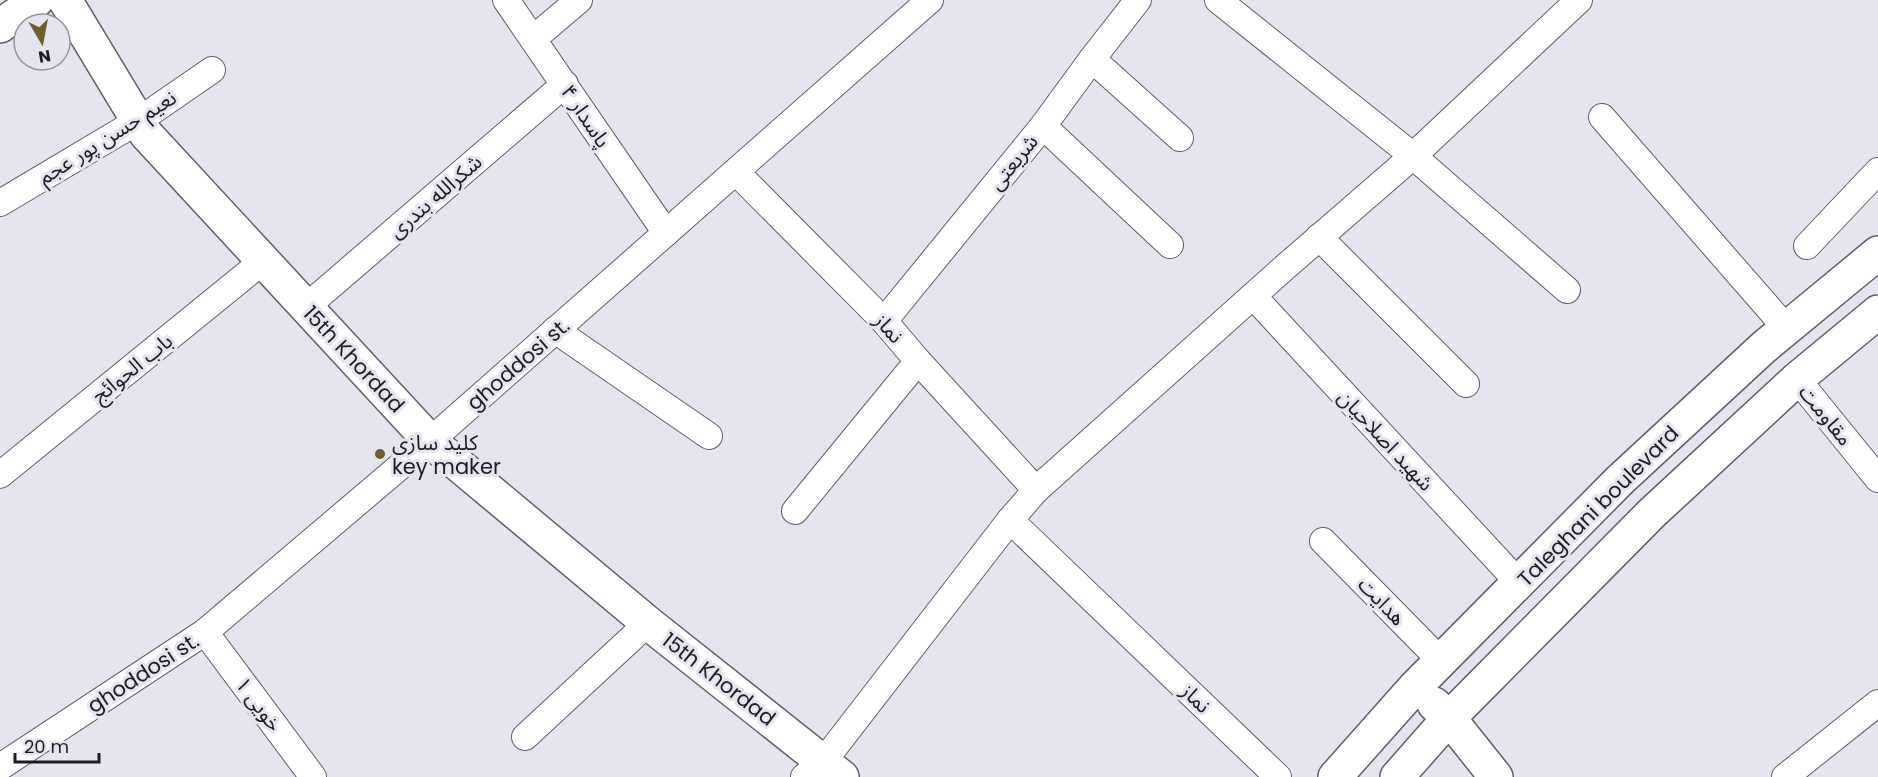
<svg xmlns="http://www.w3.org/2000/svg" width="1878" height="777" font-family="Poppins,'Noto Sans Arabic',sans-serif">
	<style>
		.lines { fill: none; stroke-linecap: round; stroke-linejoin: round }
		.street-casing { stroke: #5e6068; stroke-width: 28 }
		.secondary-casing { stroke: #5e6068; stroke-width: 36 }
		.street { stroke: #fff; stroke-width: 26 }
		.secondary { stroke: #fff; stroke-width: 33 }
		.poi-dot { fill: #6f5f2d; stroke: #e3e5ef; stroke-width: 2 }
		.labels { text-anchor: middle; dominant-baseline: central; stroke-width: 6; stroke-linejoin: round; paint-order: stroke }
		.street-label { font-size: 21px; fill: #1e1e22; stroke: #e3e5ef }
		.poi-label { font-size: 21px; fill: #1e1e22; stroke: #e3e5ef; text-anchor: start }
	</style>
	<rect width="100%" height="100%" fill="#e3e5ef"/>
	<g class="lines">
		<defs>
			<g id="street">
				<path d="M506,0L666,233"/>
				<path d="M1218,0L1413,156L1567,290"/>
				<path d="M533,39L579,0"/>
				<path d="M1092,59L1180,138"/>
				<path d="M1602,117L1786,328"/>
				<path d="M1043,126L1170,245"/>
				<path d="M736,172L884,321L918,361L1036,490"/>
				<path d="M0,203L138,121L212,70"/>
				<path d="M1319,237L1466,384"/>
				<path d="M1807,246L1878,171"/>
				<path d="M1253,296L1519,583"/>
				<path d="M306,307L565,84"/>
				<path d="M884,321L1043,126L1092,59L1138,0"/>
				<path d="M555,330L709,436"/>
				<path d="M1797,379L1878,479"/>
				<path d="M0,475L263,261"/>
				<path d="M795,511L918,361"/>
				<path d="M1010,520L1278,777"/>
				<path d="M1323,541L1441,661"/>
				<path d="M205,632L313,777"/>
				<path d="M525,737L648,623"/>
				<path d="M0,767L205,632L430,441L930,0"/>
				<path d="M804,777L823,762L1010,520L1036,490L1284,268L1413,156L1579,0"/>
				<path d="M1785,777L1878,703"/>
			</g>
			<g id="secondary">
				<path d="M65,0L146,134L430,441L648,623L842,777"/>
				<path d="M0,26L37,0"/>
				<path d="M1434,704L1449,718L1496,777"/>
				<path d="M1335,777L1415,687L1620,480L1764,347L1878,253"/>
				<path d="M1397,777L1449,718L1652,513L1797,379L1878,312"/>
			</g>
		</defs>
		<!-- street casing -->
		<use href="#street" class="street-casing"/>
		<!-- secondary casing -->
		<use href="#secondary" class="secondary-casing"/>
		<!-- street -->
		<use href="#street" class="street"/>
		<!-- secondary -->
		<use href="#secondary" class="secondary"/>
	</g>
	<!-- markers -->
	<circle class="poi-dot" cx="380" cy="454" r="6"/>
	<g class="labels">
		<!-- street labels -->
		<g class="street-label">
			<text transform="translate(586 116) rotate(56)">پاسدار ۴</text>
			<text transform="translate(107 137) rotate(-32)">نعیم حسن پور عجم</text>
			<text transform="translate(1013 162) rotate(-51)">شریعتی</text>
			<text transform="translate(435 196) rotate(-41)">شکرالله بندری</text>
			<text transform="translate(889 328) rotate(48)">نماز</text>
			<text transform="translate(354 359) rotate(47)">15th Khordad</text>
			<text transform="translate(518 364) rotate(-41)">ghoddosi st.</text>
			<text transform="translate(132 368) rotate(-39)">باب الحوائج</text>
			<text transform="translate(1826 415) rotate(51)">مقاومت</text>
			<text transform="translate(1386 440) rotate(47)">شهید اصلاحیان</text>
			<text transform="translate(1598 506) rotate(-45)">Taleghani boulevard</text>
			<text transform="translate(1382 601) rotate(46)">هدایت</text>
			<text transform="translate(143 673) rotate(-33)">ghoddosi st.</text>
			<text transform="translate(719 679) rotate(38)">15th Khordad</text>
			<text transform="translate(1196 698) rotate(44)">نماز</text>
			<text transform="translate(259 704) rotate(53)">خویی ۱</text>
		</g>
		<!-- poi labels -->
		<g class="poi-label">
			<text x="392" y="442">کلید سازی<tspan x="392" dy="24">key maker</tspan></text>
		</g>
	</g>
	<!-- north arrow -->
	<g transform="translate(42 42) rotate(170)"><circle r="28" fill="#e3e5ef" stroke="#94959d" stroke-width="1.5"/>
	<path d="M0-4.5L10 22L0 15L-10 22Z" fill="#6f5f2d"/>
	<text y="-9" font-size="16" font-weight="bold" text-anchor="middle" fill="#1e1e22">N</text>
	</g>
	<!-- scale -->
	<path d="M15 753v9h84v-9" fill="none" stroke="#1e1e22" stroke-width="3"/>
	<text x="24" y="753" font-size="18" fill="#1e1e22" stroke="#e3e5ef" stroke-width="4.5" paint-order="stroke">20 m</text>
</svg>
